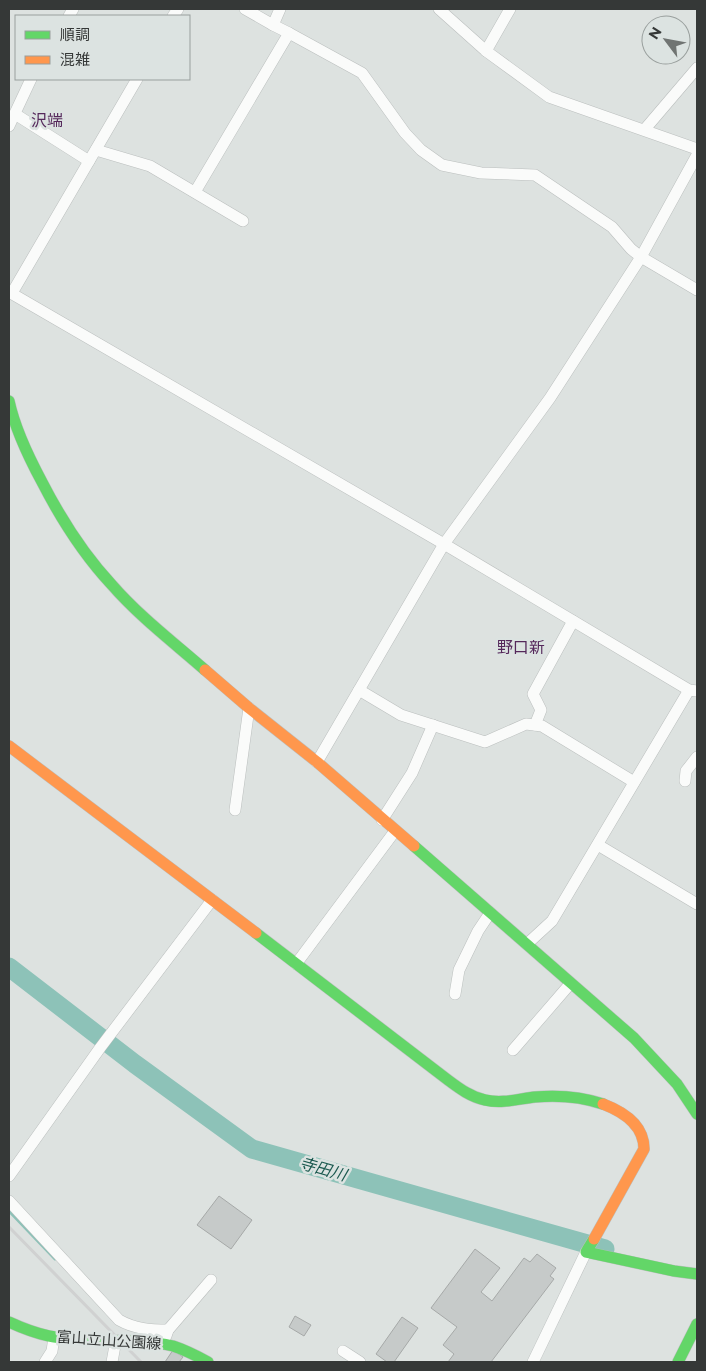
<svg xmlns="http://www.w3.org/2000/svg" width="706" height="1371" font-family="Montserrat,'Noto Sans JP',sans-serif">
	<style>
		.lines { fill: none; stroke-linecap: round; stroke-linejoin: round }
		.stream { stroke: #8dc2b8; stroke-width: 3 }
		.river { stroke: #8dc2b8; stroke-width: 19 }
		.building { fill: #c6cac9; stroke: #a6a9a8 }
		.street-casing { stroke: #bbbfbe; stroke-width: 12 }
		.fast-casing { stroke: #bbbfbe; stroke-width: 12 }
		.slow-casing { stroke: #bbbfbe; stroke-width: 12 }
		.street { stroke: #fafbfa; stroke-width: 11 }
		.fast { stroke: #63d668; stroke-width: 11 }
		.slow { stroke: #ff974d; stroke-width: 11 }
		.rail { stroke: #d0d1d1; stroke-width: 3 }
		.labels { text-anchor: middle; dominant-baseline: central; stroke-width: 5; stroke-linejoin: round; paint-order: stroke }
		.street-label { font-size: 15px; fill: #353837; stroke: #dce3e1 }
		.neighbourhood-label { font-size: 16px; fill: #55285b; stroke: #dce3e1 }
		.water-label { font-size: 16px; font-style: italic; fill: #1c5a50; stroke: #dce3e1 }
	</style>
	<rect width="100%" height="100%" fill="#dde2e0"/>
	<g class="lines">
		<!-- stream -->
		<path class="stream" d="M9,1211L55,1259"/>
		<!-- river -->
		<path class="river" d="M9,967L135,1064L252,1149L605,1249"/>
	</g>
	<!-- building -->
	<g class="building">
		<path d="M219,1196L252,1220L231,1249L197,1225Z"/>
		<path d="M475,1249L500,1268L481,1292L492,1301L524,1258L530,1262L537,1254L556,1268L550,1276L554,1279L491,1362H448L454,1354L443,1345L457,1327L431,1308Z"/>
		<path d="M295,1316L311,1325L304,1336L289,1327Z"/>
		<path d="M402,1317L418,1328L394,1362H387L376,1354Z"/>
		<path d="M173,1350L183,1357L179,1362H165Z"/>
	</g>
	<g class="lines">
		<defs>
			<g id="street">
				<path d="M245,9L273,25L280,9"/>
				<path d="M439,9L486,51L549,97L697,149"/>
				<path d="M69,16L73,9"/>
				<path d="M173,16L178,9"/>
				<path d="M289,33L362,73L405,133L421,150L442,165L481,173L535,175L612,227L631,249L641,257L697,290"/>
				<path d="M486,51L510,9"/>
				<path d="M15,114L89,161"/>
				<path d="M9,126L31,79"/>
				<path d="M645,129L697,68"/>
				<path d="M96,150L150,166L243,221"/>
				<path d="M195,192L289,33L273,25"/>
				<path d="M9,292L444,544L689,690L697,691"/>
				<path d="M12,293L137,79"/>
				<path d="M359,690L401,715L485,742L526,724L542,726L634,782"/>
				<path d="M535,725L541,710L533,694L573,621"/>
				<path d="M317,762L444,544L550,398L641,257L697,155"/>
				<path d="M685,781L686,771L697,757"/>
				<path d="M235,810L249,708"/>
				<path d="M382,820L412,773L433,725"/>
				<path d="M598,845L697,904"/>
				<path d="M527,944L552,921L689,690"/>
				<path d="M296,964L395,831"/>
				<path d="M455,994L459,970L478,931L490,913"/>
				<path d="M513,1050L570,984"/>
				<path d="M9,1176L100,1048L212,900"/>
				<path d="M9,1201L119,1320C135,1329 150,1330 168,1330"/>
				<path d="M166,1336L168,1330L211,1280"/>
				<path d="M343,1351L360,1362"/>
				<path d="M45,1362L52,1351L54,1337"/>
				<path d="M112,1362L116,1340"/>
				<path d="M533,1362L586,1252"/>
			</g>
			<g id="fast">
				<path d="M9,401C15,429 28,456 42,482C61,519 83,554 112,585C139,616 173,642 205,670"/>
				<path d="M414,846L634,1038L677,1084L697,1114"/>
				<path d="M256,933L448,1080C460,1089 471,1097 485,1100C502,1104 518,1099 535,1097C558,1095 582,1097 603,1104"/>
				<path d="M594,1239L586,1252L674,1271L697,1274"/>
				<path d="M9,1322C22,1328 35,1333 49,1336C90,1344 132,1336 173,1346C185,1350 197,1356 208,1362"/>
				<path d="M678,1362L697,1324"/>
			</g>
			<g id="slow">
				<path d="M205,670L249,708L317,762L414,846"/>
				<path d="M9,746L256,933"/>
				<path d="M594,1239L644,1149C644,1125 624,1112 603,1104"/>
			</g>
		</defs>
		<!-- street casing -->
		<use href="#street" class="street-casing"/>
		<!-- fast casing -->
		<use href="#fast" class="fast-casing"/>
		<!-- slow casing -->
		<use href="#slow" class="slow-casing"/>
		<!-- street -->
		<use href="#street" class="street"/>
		<!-- fast -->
		<use href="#fast" class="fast"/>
		<!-- slow -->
		<use href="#slow" class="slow"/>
		<!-- rail -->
		<path class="rail" d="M9,1227L141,1362"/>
	</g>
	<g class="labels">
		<!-- street labels -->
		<g class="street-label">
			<text transform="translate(109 1340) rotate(4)">富山立山公園線</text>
		</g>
		<!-- neighbourhood labels -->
		<g class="neighbourhood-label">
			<text x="47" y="120">沢端</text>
			<text x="521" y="647">野口新</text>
		</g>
		<!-- water labels -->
		<g class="water-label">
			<text transform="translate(323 1169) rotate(16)">寺田川</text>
		</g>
	</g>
	<!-- border -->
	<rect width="706" height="1371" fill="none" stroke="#353837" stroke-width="20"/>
	<!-- legend -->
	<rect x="15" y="15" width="175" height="65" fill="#dce3e1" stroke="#999f9d"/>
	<rect x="25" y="31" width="25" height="8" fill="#63d668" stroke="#999f9d"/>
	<text x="60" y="40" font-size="15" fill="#353837">順調</text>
	<rect x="25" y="56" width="25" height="8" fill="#ff974d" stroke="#999f9d"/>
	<text x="60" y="65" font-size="15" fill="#353837">混雑</text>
	<!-- north arrow -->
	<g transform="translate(666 40) rotate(302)"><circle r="24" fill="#dce3e1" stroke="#999f9d"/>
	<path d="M0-4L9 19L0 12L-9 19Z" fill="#707472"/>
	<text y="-8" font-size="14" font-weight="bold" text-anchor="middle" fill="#353837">N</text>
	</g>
</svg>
